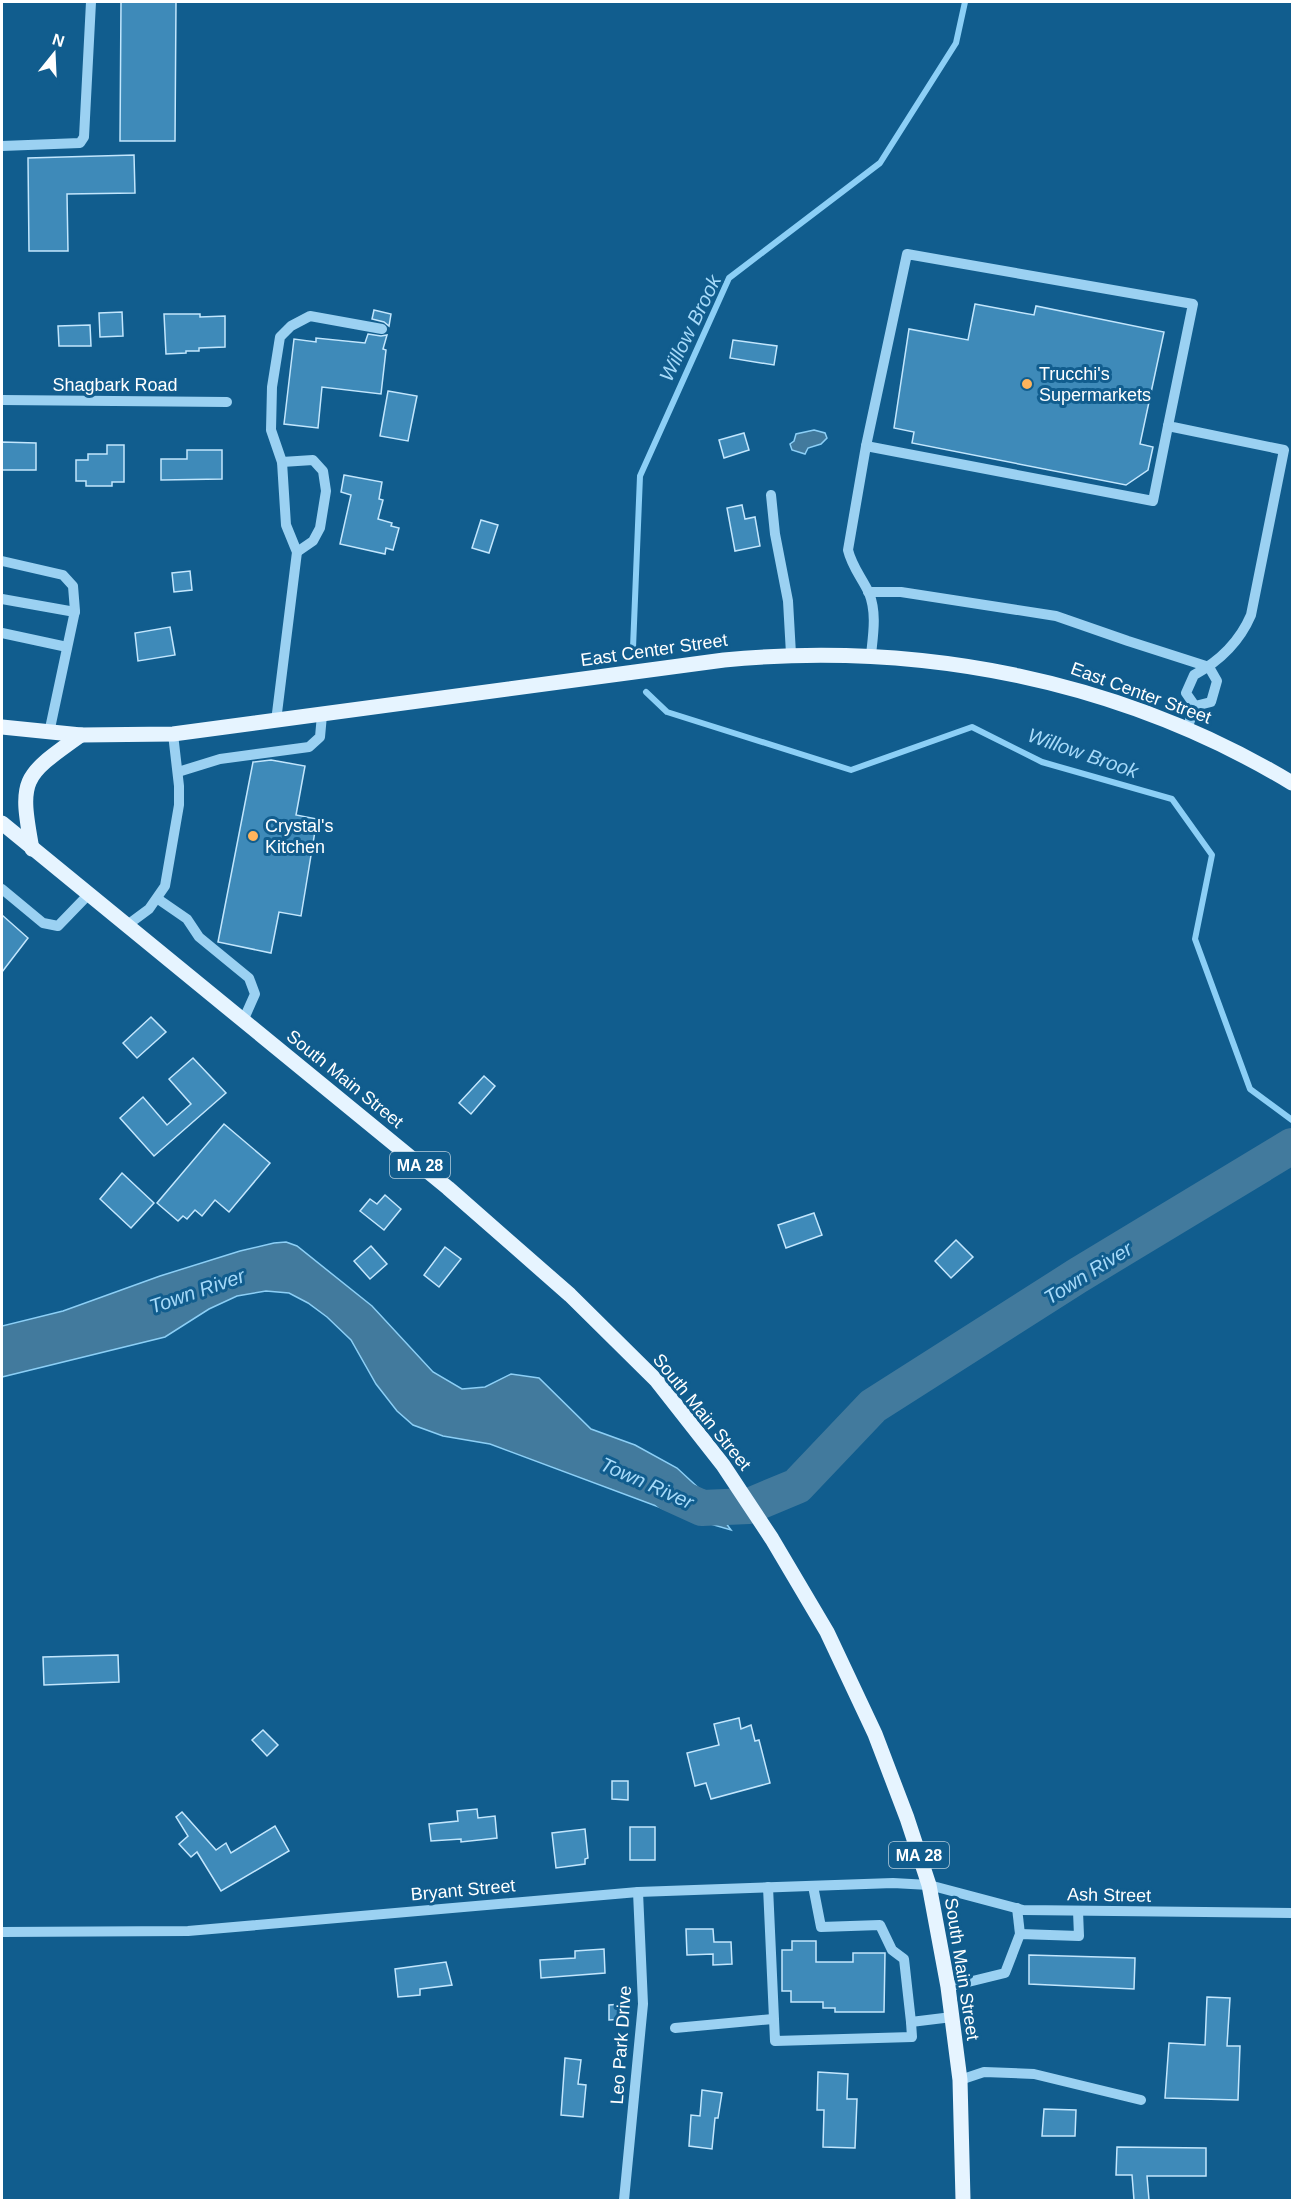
<svg xmlns="http://www.w3.org/2000/svg" width="1294" height="2202" font-family="Helvetica,sans-serif">
	<style>
		.water { fill: #427a9d; stroke: #8ccff6; stroke-width: 1.5 }
		.lines { fill: none; stroke-linecap: round; stroke-linejoin: round }
		.stream { stroke: #8ccff6; stroke-width: 6 }
		.river { stroke: #427a9d; stroke-width: 36 }
		.building { fill: #3e8ab9; stroke: #c2e6fd; stroke-width: 1.5 }
		.minor { stroke: #9bd1f2; stroke-width: 10 }
		.major { stroke: #e6f4ff; stroke-width: 15 }
		.poi-dot { fill: #ffb45c; stroke: #115d8e; stroke-width: 2 }
		.labels { text-anchor: middle; dominant-baseline: central; stroke-width: 6; stroke-linejoin: round; paint-order: stroke }
		.shield { fill: #115d8e; stroke: #b8cedd; stroke-width: 1.5 }
		.shield-label { font-size: 16px; font-weight: bold; fill: #fff }
		.poi-label { font-size: 18px; fill: #fff; stroke: #115d8e; text-anchor: start }
		.street-label { font-size: 18px; fill: #fff; stroke: #115d8e }
		.water-label { font-size: 20px; font-style: italic; fill: #a6daf9; stroke: #115d8e }
	</style>
	<rect width="100%" height="100%" fill="#115d8e"/>
	<!-- water -->
	<g class="water">
		<path d="M814,430L825,433L827,438L821,444L808,448L805,454L792,450L790,444L794,441L796,434Z"/>
		<path d="M286,1242L297,1246L372,1306L433,1372L462,1389L485,1387L511,1374L539,1378L591,1429L635,1445L677,1468L704,1493L731,1530L683,1516L490,1444L443,1436L413,1425L397,1411L376,1384L351,1340L327,1317L308,1303L289,1293L266,1291L237,1296L209,1309L165,1337L2,1377V1326L63,1311L160,1276L240,1251L274,1243Z"/>
	</g>
	<g class="lines">
		<!-- stream -->
		<g class="stream">
			<path d="M633,648L640,476L729,278L880,163L956,43L965,2"/>
			<path d="M646,692L667,712L851,770L972,727L1042,762L1172,799L1212,855L1195,939L1250,1089L1292,1120"/>
		</g>
		<!-- river -->
		<path class="river" d="M669,1493L702,1508L749,1506L797,1486L873,1406L1077,1276L1292,1146"/>
	</g>
	<!-- building -->
	<g class="building">
		<path d="M121,2H176L175,141H120Z"/>
		<path d="M134,155L135,193L67,194L68,251H29L28,158Z"/>
		<path d="M975,304L1034,315L1036,306L1164,332L1140,444L1153,447L1148,470L1126,485L912,443L914,432L894,428L909,329L968,340Z"/>
		<path d="M374,310L391,314L389,326L384,322L372,319Z"/>
		<path d="M122,312L123,336L100,337L99,313Z"/>
		<path d="M164,314H200V317L225,316V347L199,348V351H186V353L166,354Z"/>
		<path d="M90,325L91,346H59L58,326Z"/>
		<path d="M368,334L381,336L387,335L383,349L386,350L381,394L322,387L318,428L284,424L294,339L316,342V338L365,343Z"/>
		<path d="M733,340L777,346L774,365L730,358Z"/>
		<path d="M388,391L417,396L408,441L380,436Z"/>
		<path d="M744,433L749,450L724,458L719,440Z"/>
		<path d="M2,442L36,443V470H2Z"/>
		<path d="M107,445H124V482H112V486H86V481H76V460H88V454H107Z"/>
		<path d="M187,450H222V479L161,480V459H187Z"/>
		<path d="M344,475L382,482L379,499L383,500L378,519L392,523L391,526L399,528L393,550L386,548L385,554L340,544L351,495L341,492Z"/>
		<path d="M742,505L745,519L755,517L760,546L735,551L727,508Z"/>
		<path d="M481,520L498,525L489,553L472,548Z"/>
		<path d="M190,571L192,590L174,592L172,573Z"/>
		<path d="M170,627L175,655L138,661L135,633Z"/>
		<path d="M271,760L305,766L296,815L317,819L301,916L279,912L271,953L218,942L253,762Z"/>
		<path d="M2,915L28,938L2,972Z"/>
		<path d="M151,1017L166,1032L137,1058L123,1043Z"/>
		<path d="M193,1058L226,1093L154,1156L120,1118L143,1097L167,1125L191,1104L169,1079Z"/>
		<path d="M484,1076L495,1086L471,1114L459,1103Z"/>
		<path d="M224,1124L270,1163L229,1212L215,1200L202,1216L195,1210L187,1219L183,1216L178,1221L157,1203Z"/>
		<path d="M122,1173L154,1203L131,1228L100,1199Z"/>
		<path d="M385,1195L401,1209L384,1230L360,1211L370,1199L377,1204Z"/>
		<path d="M814,1213L822,1235L786,1248L778,1225Z"/>
		<path d="M956,1240L973,1257L951,1278L935,1261Z"/>
		<path d="M371,1246L387,1264L370,1279L354,1261Z"/>
		<path d="M445,1247L461,1259L439,1287L424,1275Z"/>
		<path d="M118,1655L119,1682L44,1685L43,1657Z"/>
		<path d="M739,1718L741,1729L751,1725L755,1741L759,1740L770,1783L711,1799L706,1783L695,1786L687,1753L719,1745L714,1724Z"/>
		<path d="M263,1730L278,1745L267,1756L252,1740Z"/>
		<path d="M612,1781H628V1800L612,1799Z"/>
		<path d="M477,1809L478,1818L495,1816L497,1838L461,1842V1839L431,1841L429,1824L458,1821L457,1811Z"/>
		<path d="M182,1812L216,1850L226,1843L231,1853L275,1826L289,1851L221,1891L197,1852L191,1857L179,1844L188,1836L176,1817Z"/>
		<rect x="630" y="1827" width="25" height="33"/>
		<path d="M585,1829L588,1858L585,1859V1864L556,1868L552,1833Z"/>
		<path d="M686,1929H713L714,1942H731L732,1964L713,1965V1954L687,1955Z"/>
		<path d="M792,1941H816V1962H853V1953H885L884,2012H835V2008H823V2002H791V1991H782V1950H792Z"/>
		<path d="M604,1949L605,1973L541,1978L540,1960L575,1958V1951Z"/>
		<path d="M1029,1955L1135,1958L1134,1989L1029,1984Z"/>
		<path d="M446,1962L452,1985L420,1989V1995L398,1997L395,1969Z"/>
		<path d="M1207,1997L1230,1998L1227,2046H1240L1238,2100L1165,2098L1169,2043L1205,2045Z"/>
		<path d="M623,2004L624,2019L609,2020V2005Z"/>
		<path d="M565,2058L581,2060L578,2084L586,2085L583,2117L561,2115Z"/>
		<path d="M818,2072L848,2074L847,2099H857L855,2148L823,2147L824,2110H817Z"/>
		<path d="M702,2090L722,2093L718,2118H715L712,2149L689,2146L691,2115L700,2116Z"/>
		<path d="M1044,2109L1076,2110L1075,2136H1042Z"/>
		<path d="M1117,2147L1206,2148V2176H1147L1149,2200H1134L1132,2175H1116Z"/>
	</g>
	<g class="lines">
		<!-- minor -->
		<g class="minor">
			<path d="M2,146L80,143L84,137L91,2"/>
			<path d="M2,400L227,402"/>
			<path d="M866,446L1153,501L1168,426"/>
			<path d="M282,462L313,460L323,471L326,491L320,528L313,541L297,552"/>
			<path d="M771,495L775,534L788,601L791,654"/>
			<path d="M2,561L63,575L73,586L75,611L49,733"/>
			<path d="M868,592H901L1056,616L1128,641L1209,667L1217,681L1211,702L1195,706"/>
			<path d="M2,599L75,612"/>
			<path d="M2,633L67,647"/>
			<path d="M871,655C873,635 877,613 869,593C862,578 852,567 848,550L866,446L907,254L1193,304L1168,426L1284,450L1251,615C1239,643 1220,661 1194,675L1186,693L1195,706"/>
			<path d="M276,721L297,552L286,525L282,462L271,430L272,387L280,337L291,326L310,316L382,329"/>
			<path d="M1187,729L1195,706"/>
			<path d="M178,772L220,759L309,747L320,737L322,715"/>
			<path d="M2,889L43,923L58,926L88,895"/>
			<path d="M158,899L187,919L199,937L249,978L255,994L243,1021"/>
			<path d="M126,926L149,909L165,886L179,805V786L173,734"/>
			<path d="M813,1886L821,1927L880,1925L892,1950L904,1959L911,2022"/>
			<path d="M768,1887L775,2041L912,2037L911,2022L952,2017"/>
			<path d="M1017,1908L1020,1934"/>
			<path d="M2,1932L188,1931L638,1892L893,1883L929,1885L1023,1910L1292,1913"/>
			<path d="M948,1987L1005,1973L1020,1934L1079,1936L1078,1911"/>
			<path d="M675,2028L773,2019"/>
			<path d="M960,2080L984,2072L1034,2074L1141,2100"/>
			<path d="M624,2200L643,2004L638,1892"/>
		</g>
		<!-- major -->
		<g class="major">
			<path d="M2,727L81,735L173,734L724,660C922,641 1121,680 1292,783"/>
			<path d="M2,823L448,1188L570,1295L657,1381L723,1465L772,1539L827,1632L875,1734L907,1818L929,1885L948,1987L960,2080L963,2200"/>
			<path d="M32,849C19,778 22,777 81,735"/>
		</g>
	</g>
	<!-- markers -->
	<g class="poi-dot">
		<circle cx="1027" cy="384" r="6"/>
		<circle cx="253" cy="836" r="6"/>
	</g>
	<g class="labels">
		<!-- shield labels -->
		<g class="shield">
			<rect x="390" y="1152" width="60" height="26" rx="4.5"/>
			<rect x="889" y="1842" width="60" height="26" rx="4.5"/>
		</g>
		<g class="shield-label">
			<text x="420" y="1165">MA 28</text>
			<text x="919" y="1855">MA 28</text>
		</g>
		<!-- poi labels -->
		<g class="poi-label">
			<text x="1039" y="374">Trucchi's<tspan x="1039" dy="21">Supermarkets</tspan></text>
			<text x="265" y="826">Crystal's<tspan x="265" dy="21">Kitchen</tspan></text>
		</g>
		<!-- street labels -->
		<g class="street-label">
			<text x="115" y="385">Shagbark Road</text>
			<text transform="translate(654 650) rotate(-8)">East Center Street</text>
			<text transform="translate(1141 693) rotate(20)">East Center Street</text>
			<text transform="translate(345 1079) rotate(39)">South Main Street</text>
			<text transform="translate(702 1412) rotate(51)">South Main Street</text>
			<text transform="translate(463 1890) rotate(-5)">Bryant Street</text>
			<text transform="translate(1109 1895) rotate(1)">Ash Street</text>
			<text transform="translate(962 1969) rotate(81)">South Main Street</text>
			<text transform="translate(621 2045) rotate(-86)">Leo Park Drive</text>
		</g>
		<!-- water labels -->
		<g class="water-label">
			<text transform="translate(690 328) rotate(-64)">Willow Brook</text>
			<text transform="translate(1083 753) rotate(19)">Willow Brook</text>
			<text transform="translate(1088 1273) rotate(-32)">Town River</text>
			<text transform="translate(197 1291) rotate(-19)">Town River</text>
			<text transform="translate(647 1483) rotate(24)">Town River</text>
		</g>
	</g>
	<!-- border -->
	<rect width="1294" height="2202" fill="none" stroke="#ffffff" stroke-width="6"/>
	<!-- north arrow -->
	<g transform="translate(54 54) rotate(18)" stroke="#115d8e" stroke-width="4.5" paint-order="stroke">
	<path d="M0-4.5L10 22L0 15L-10 22Z" fill="#ffffff"/>
	<text y="-9" font-size="16" font-weight="bold" text-anchor="middle" fill="#ffffff">N</text>
	</g>
</svg>
